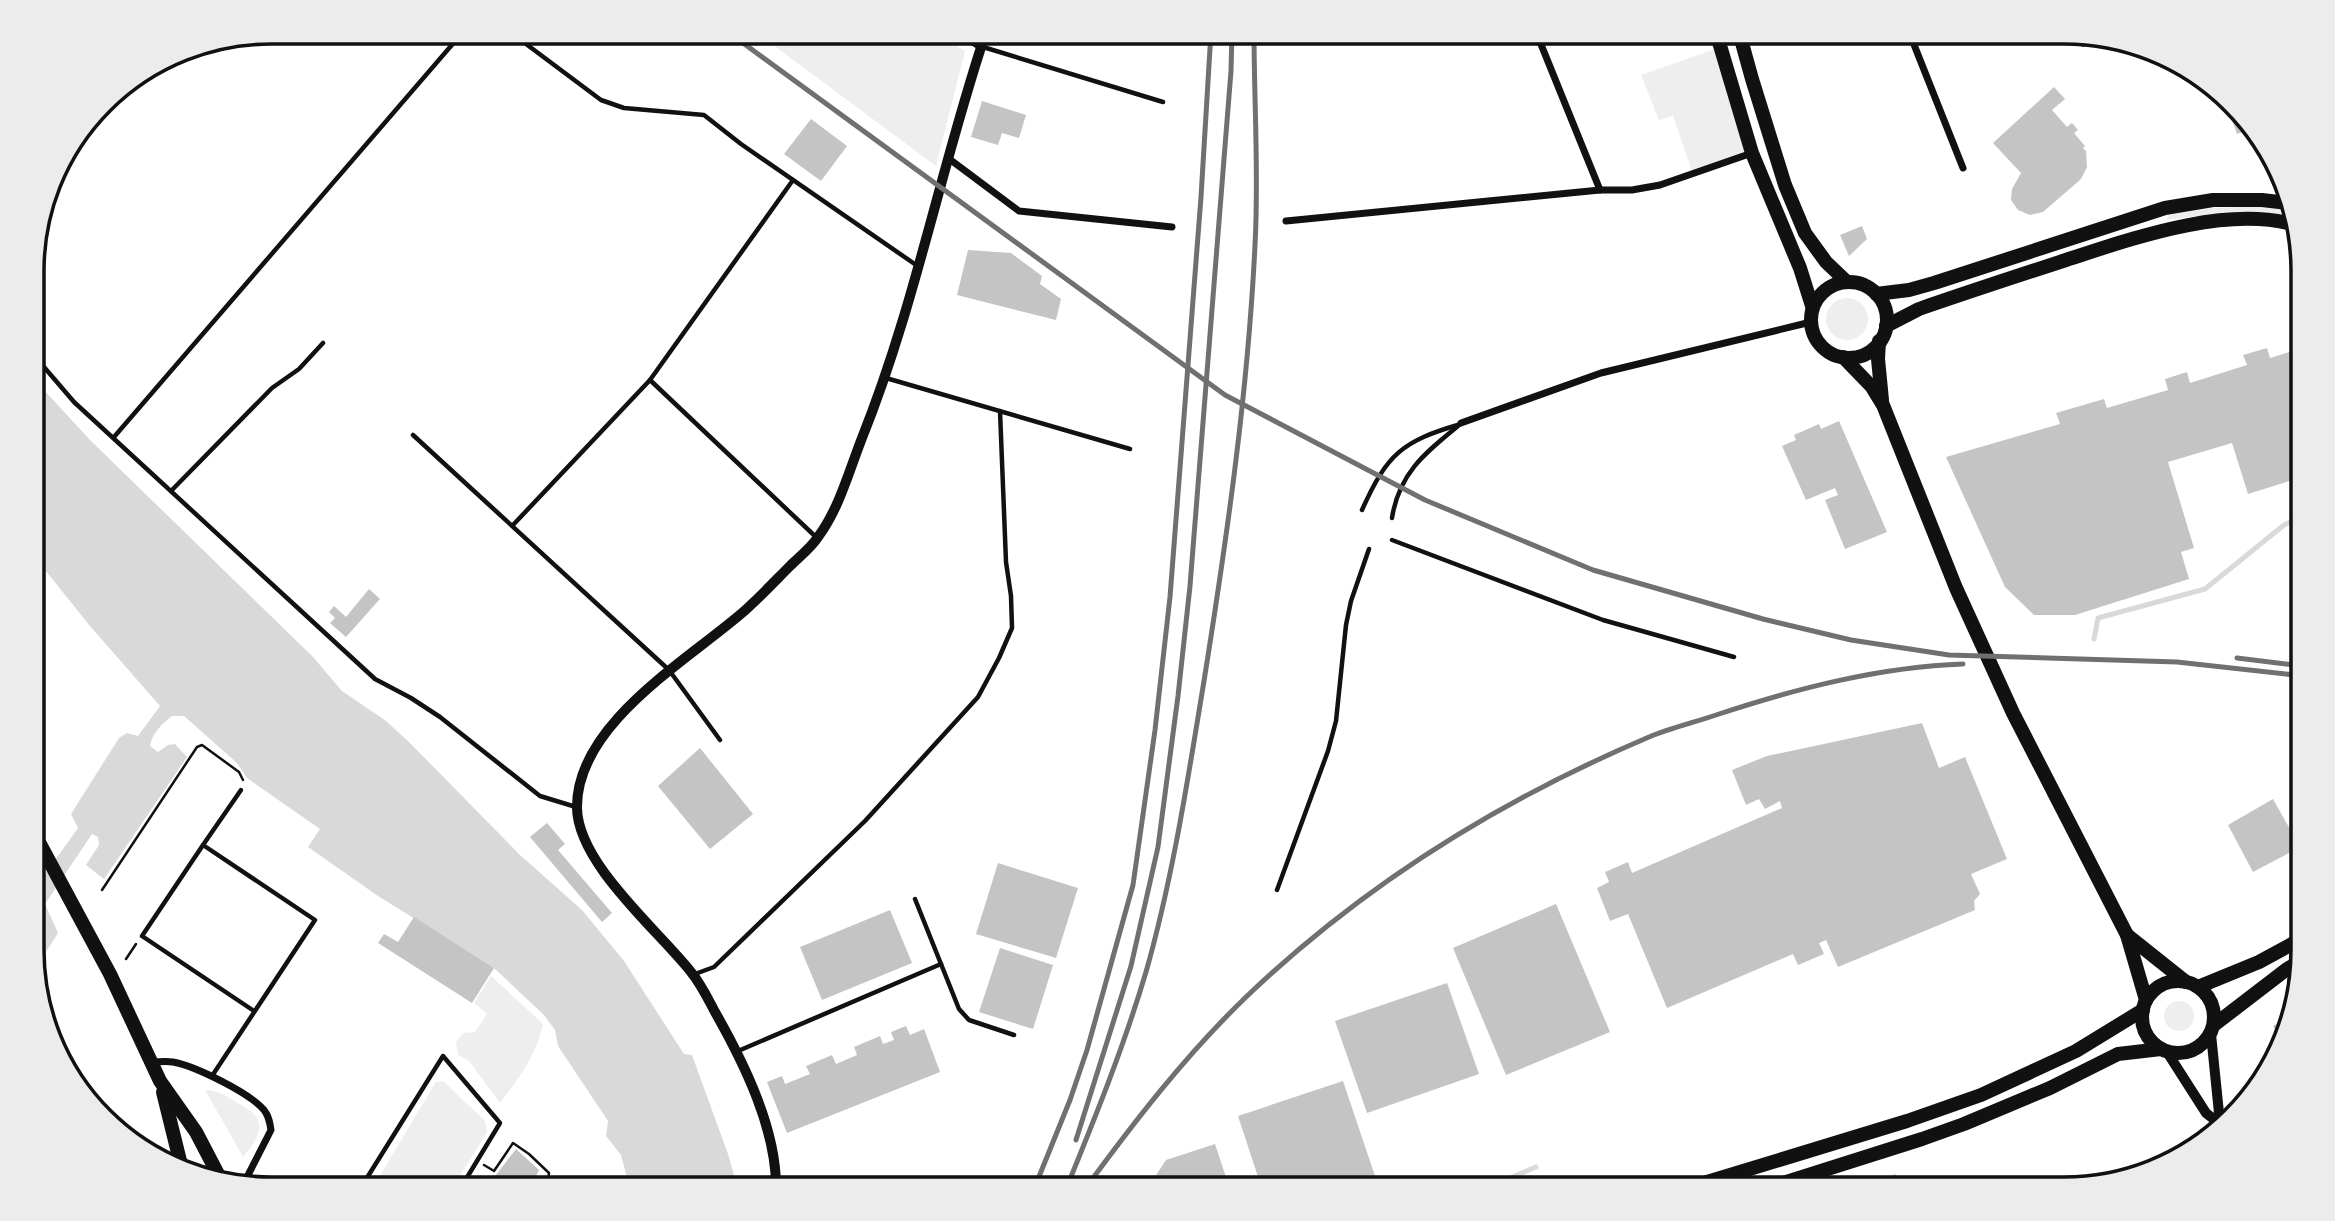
<svg xmlns="http://www.w3.org/2000/svg" width="2335" height="1221" font-family="Manrope,sans-serif">
	<style>
		.green { fill: #eee }
		.water { fill: #d9d9d9 }
		.lines { fill: none; stroke-linecap: round; stroke-linejoin: round }
		.stream { stroke: #d9d9d9; stroke-width: 5 }
		.building { fill: #c4c4c4 }
		.path { stroke: #111; stroke-width: 2.5 }
		.service { stroke: #111; stroke-width: 4.5 }
		.minor { stroke: #111; stroke-width: 7 }
		.tertiary { stroke: #111; stroke-width: 10 }
		.primary { stroke: #111; stroke-width: 14 }
		.trunk { stroke: #111; stroke-width: 14 }
		.rail { stroke: #707070; stroke-width: 5 }
		.rim { fill: none; stroke: #111; stroke-width: 3.5 }
	</style>
	<rect width="100%" height="100%" fill="#fff"/>
	<!-- green -->
	<g class="green">
		<path d="M758,32H932L965,51L936,166L757,33Z"/>
		<path d="M1721,47L1752,153L1693,174L1673,116L1659,120L1641,75Z"/>
		<path d="M2266,206L2290,210L2293,217C2251,208 2208,214 2167,220L2168,215L2212,208Z"/>
		<circle cx="1847" cy="319" r="21"/>
		<path d="M491,976L543,1024C536,1056 520,1077 500,1103L469,1061L458,1055L456,1042L463,1033L475,1032L487,1014L474,1003Z"/>
		<circle cx="2179" cy="1016" r="15"/>
		<path d="M443,1081L485,1121L487,1132L452,1189H372L436,1082Z"/>
		<path d="M205,1090C217,1090 226,1096 236,1102C267,1118 265,1131 243,1157Z"/>
	</g>
	<!-- water -->
	<path class="water" d="M32,377L90,440L313,657L342,691L386,721L411,744L520,855L582,910L624,961L684,1054L692,1055L728,1154L738,1189H630L621,1155L606,1136L608,1121L558,1046L555,1030L544,1015L494,968L378,896L308,847L320,829L247,778L237,763L184,716H172C162,724 152,733 150,746L158,752L168,745L175,744L187,757L104,879L86,865L99,845L98,837L92,834L45,904L58,933L34,971L33,891L78,828L71,814L119,738L127,733L138,736L160,706L90,626L33,555Z"/>
	<g class="lines">
		<!-- stream -->
		<g class="stream">
			<path d="M2094,639L2098,618L2205,589L2284,525L2302,516"/>
			<path d="M1510,1178L1536,1167"/>
		</g>
	</g>
	<!-- building -->
	<g class="building">
		<path d="M2054,87L2065,99L2052,110L2067,127L2072,123L2078,130L2074,133L2085,146L2083,148L2086,151L2087,167L2081,179L2043,212L2030,215L2018,210L2011,200L2012,189L2021,173L1993,143Z"/>
		<path d="M982,101L1026,115L1019,138L1002,133L998,145L971,137Z"/>
		<path d="M2227,106L2252,128L2237,134Z"/>
		<path d="M811,119L847,146L821,181L784,154Z"/>
		<path d="M1862,226L1867,239L1849,256L1840,235Z"/>
		<path d="M968,250L1011,253L1042,276L1040,284L1061,299L1056,320L957,295Z"/>
		<path d="M2267,348L2270,358L2302,348V477L2248,494L2232,443L2168,462L2194,548L2181,552L2189,579L2075,615H2034L2005,587L1946,457L2060,424L2056,413L2104,399L2107,408L2168,390L2165,379L2187,372L2190,383L2247,365L2243,355Z"/>
		<path d="M1839,421L1887,532L1845,549L1825,500L1838,495L1835,488L1806,500L1782,446L1796,440L1794,435L1819,424L1821,429Z"/>
		<path d="M369,589L380,599L346,637L330,623L335,618L329,612L334,606L346,617Z"/>
		<path d="M1922,723L1939,768L1965,757L2007,859L1971,874L1980,894L1974,901L1975,910L1838,967L1826,940L1819,943L1824,954L1798,965L1793,954L1667,1008L1628,914L1610,921L1597,888L1609,882L1605,872L1628,862L1632,873L1782,808L1780,801L1765,809L1759,799L1746,805L1732,770L1767,756Z"/>
		<path d="M700,748L753,814L710,849L658,786Z"/>
		<path d="M2273,799L2300,847L2253,872L2228,825Z"/>
		<path d="M547,823L565,844L558,850L612,913L602,922L530,837Z"/>
		<path d="M998,863L1078,888L1056,958L976,934Z"/>
		<path d="M1556,904L1610,1032L1506,1075L1453,948Z"/>
		<path d="M890,910L912,963L822,1000L800,947Z"/>
		<path d="M414,917L494,968L472,1003L378,943L384,934L398,942Z"/>
		<path d="M1000,948L1053,965L1033,1029L979,1012Z"/>
		<path d="M1447,983L1479,1074L1367,1113L1335,1021Z"/>
		<path d="M2288,1017L2282,1042L2273,1026Z"/>
		<path d="M906,1026L910,1035L924,1029L940,1072L787,1133L767,1082L782,1076L785,1084L810,1074L806,1066L832,1055L836,1064L857,1055L854,1047L880,1036L883,1044L894,1040L891,1032Z"/>
		<path d="M1343,1081L1376,1179L1346,1189H1262L1238,1116Z"/>
		<path d="M1215,1144L1230,1189H1147L1166,1160Z"/>
		<path d="M516,1149L539,1170L531,1187L536,1189H478L484,1180L489,1184Z"/>
		<path d="M1896,1174L1901,1189H1852Z"/>
	</g>
	<g class="lines">
		<!-- path -->
		<g class="path">
			<path d="M102,890L197,747L202,745L239,772L243,780"/>
			<path d="M126,959L136,944"/>
			<path d="M484,1165L494,1171L513,1143L529,1154L549,1173L547,1189"/>
		</g>
		<!-- service -->
		<g class="service">
			<path d="M510,32L601,100L624,108L704,115L741,144L919,267"/>
			<path d="M983,47L1163,102"/>
			<path d="M32,353L74,402L375,679L411,698L440,717L540,796L576,807"/>
			<path d="M886,378L1130,449"/>
			<path d="M650,380L817,538"/>
			<path d="M413,435L669,670L720,740"/>
			<path d="M114,437L463,32"/>
			<path d="M172,490L272,388L299,369L323,343"/>
			<path d="M1362,510C1387,454 1402,441 1461,424"/>
			<path d="M1392,518C1399,473 1425,453 1458,426"/>
			<path d="M513,525L650,380L793,180"/>
			<path d="M1392,540L1603,620L1734,657"/>
			<path d="M203,845L241,790"/>
			<path d="M1277,890L1328,751L1336,721L1346,625L1351,601L1369,549"/>
			<path d="M915,899L959,1009L969,1020L1014,1035"/>
			<path d="M695,974L714,967L865,821L978,697L999,658L1012,628L1011,596L1006,562L1000,411"/>
			<path d="M738,1051L941,964"/>
			<path d="M212,1076L315,920L203,845L142,936L254,1011"/>
			<path d="M360,1189L443,1056L500,1123L460,1189"/>
		</g>
		<!-- minor -->
		<g class="minor">
			<path d="M955,32L981,47"/>
			<path d="M1536,32L1600,190"/>
			<path d="M1909,32L1963,168"/>
			<path d="M2079,35L2083,43"/>
			<path d="M1741,39L1755,32"/>
			<path d="M948,158L1019,211L1172,227"/>
			<path d="M1286,221L1600,190H1632L1660,185L1752,153"/>
			<path d="M1461,423L1601,373L1811,322"/>
			<path d="M151,1062C158,1062 166,1061 173,1062C195,1066 250,1093 264,1110C269,1116 270,1123 271,1130L244,1183"/>
		</g>
		<!-- tertiary -->
		<g class="tertiary">
			<path d="M2211,1034L2220,1123"/>
			<path d="M2167,1052L2206,1113L2220,1124"/>
			<path d="M776,1189C777,1130 744,1063 715,1012C708,999 701,984 691,972C658,930 578,864 577,808C576,725 685,662 742,613C758,599 774,582 790,566C799,557 811,548 818,537C839,509 849,471 862,438C915,306 941,166 986,32"/>
		</g>
		<!-- primary -->
		<g class="primary">
			<path d="M1716,32L1752,153L1800,268L1812,306"/>
			<path d="M1739,32L1752,79L1785,185L1805,233L1826,262L1847,282"/>
			<circle cx="1849" cy="320" r="38"/>
			<path d="M1876,294L1909,290L1934,283L2165,208L2213,200H2262L2288,203"/>
			<path d="M1886,326L1919,309C1968,292 2017,276 2066,260C2134,238 2225,205 2296,225"/>
			<path d="M1879,341L1878,359L1882,400"/>
			<path d="M1843,357L1872,387L1883,405L1956,588L2013,713L2127,935L2146,1000"/>
			<path d="M33,831L110,974L160,1081L196,1132L220,1178"/>
			<path d="M2127,935L2186,982"/>
			<path d="M163,1092L182,1169"/>
		</g>
		<!-- trunk -->
		<g class="trunk">
			<circle cx="2178" cy="1017" r="36"/>
			<path d="M2198,987L2259,962L2303,938"/>
			<path d="M2214,1025L2287,969L2301,961"/>
			<path d="M1684,1189L1907,1121L1981,1095L2076,1051L2143,1010"/>
			<path d="M1764,1189L1922,1139L1964,1124L2050,1088L2118,1054L2161,1049"/>
		</g>
		<!-- rail -->
		<g class="rail">
			<path d="M728,32L1225,395L1425,500L1593,570L1763,619L1851,640L1949,655L2177,662L2303,676"/>
			<path d="M2237,658L2303,666"/>
			<path d="M1076,1140L1131,966L1158,847L1178,696L1190,586L1231,71L1232,32"/>
			<path d="M1034,1189L1070,1100L1087,1050L1133,885L1155,730L1170,597L1201,197L1211,32"/>
			<path d="M1066,1189C1095,1118 1124,1046 1146,972C1173,877 1188,778 1204,681C1227,537 1248,391 1255,245C1259,174 1254,102 1254,32"/>
			<path d="M1085,1189C1134,1122 1185,1056 1245,998C1362,886 1500,800 1649,737C1671,728 1696,722 1719,714C1798,688 1880,667 1963,664"/>
		</g>
	</g>
	<!-- crop -->
	<path d="M0 0H2335V1221H0ZM271 44H2064A227 227 0 0 1 2291 271V950A227 227 0 0 1 2064 1177H271A227 227 0 0 1 44 950V271A227 227 0 0 1 271 44Z" fill="#ececec" fill-rule="evenodd"/>
	<path class="rim" d="M271 44H2064A227 227 0 0 1 2291 271V950A227 227 0 0 1 2064 1177H271A227 227 0 0 1 44 950V271A227 227 0 0 1 271 44Z"/>
</svg>
